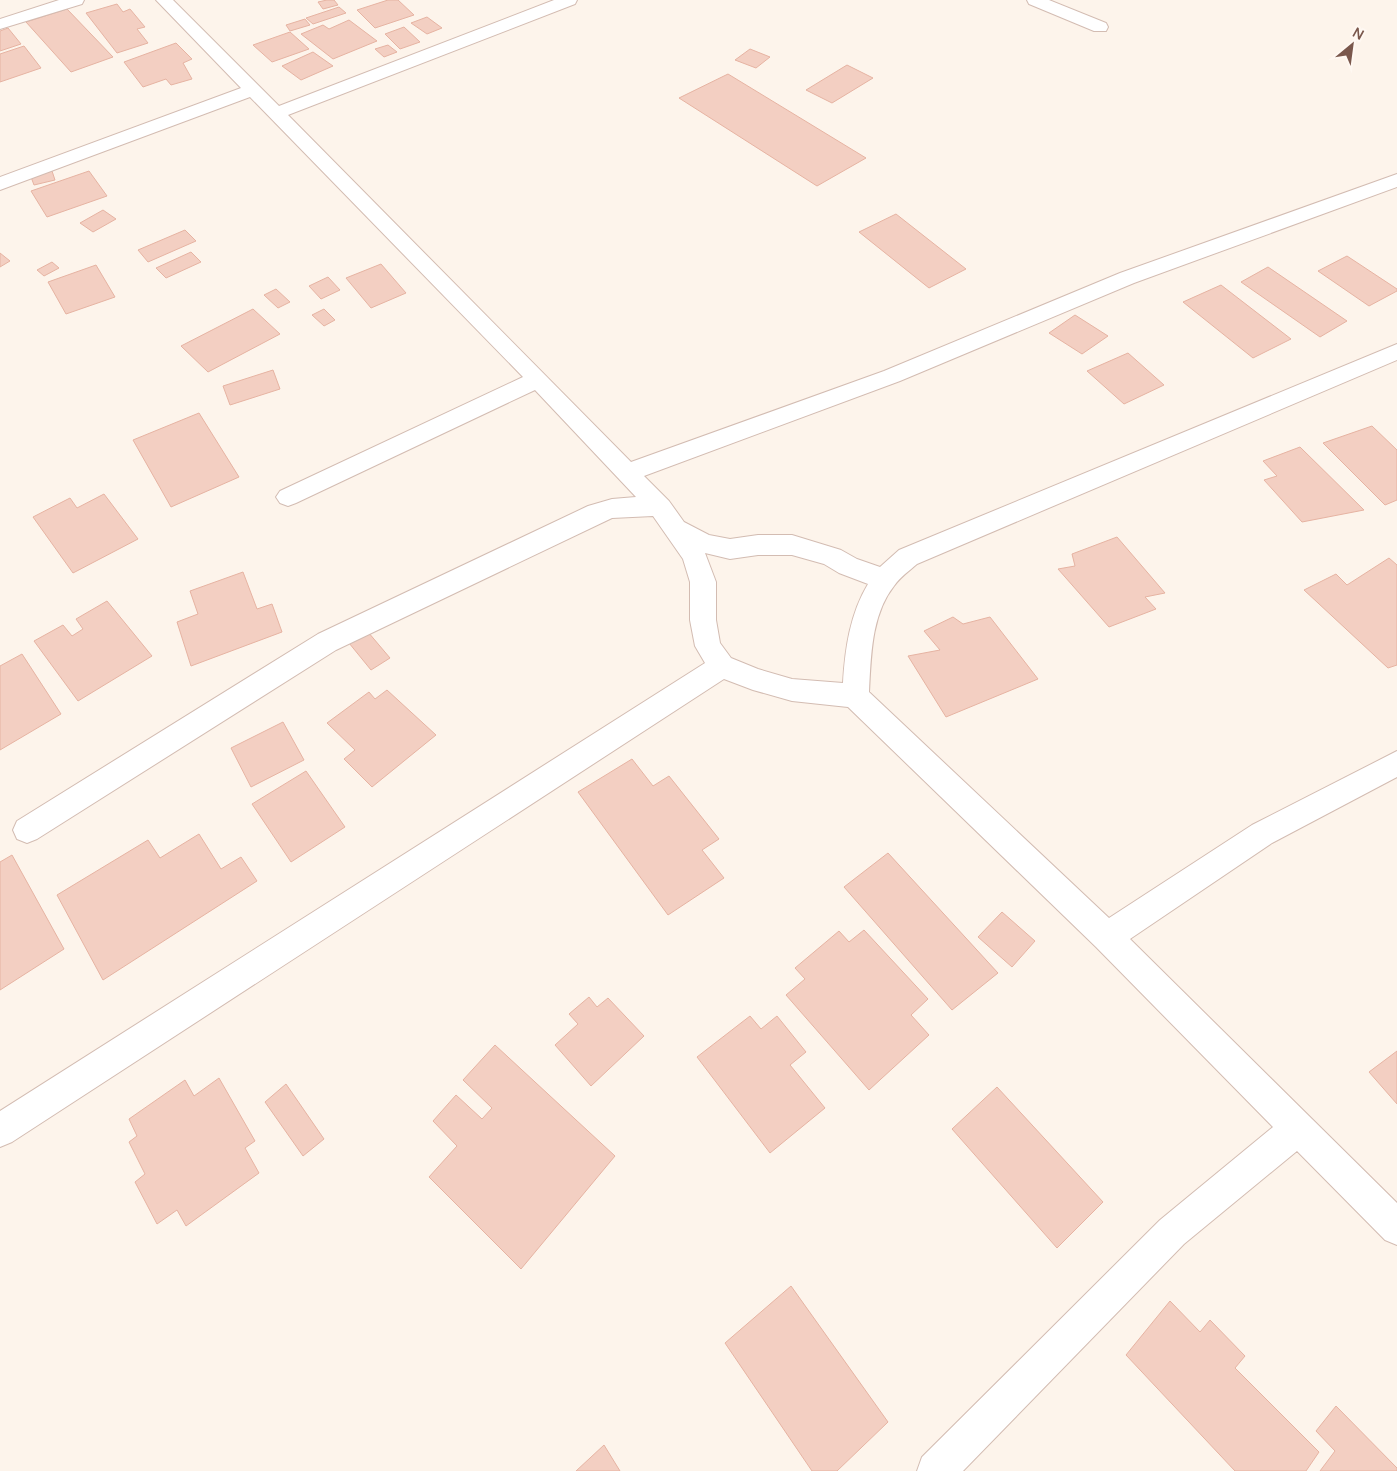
<svg xmlns="http://www.w3.org/2000/svg" width="1397" height="1471" font-family="Manrope,sans-serif">
	<style>
		.building { fill: #f3cfc2; stroke: #e6b3a2 }
		.lines { fill: none; stroke-linecap: round; stroke-linejoin: round }
		.minor-casing { stroke: #d3bcb2; stroke-width: 2 }
		.minor { fill: #fff; fill-rule: evenodd }
	</style>
	<rect width="100%" height="100%" fill="#fdf4eb"/>
	<!-- building -->
	<g class="building">
		<path d="M327,0H334L338,5L323,9L318,2Z"/>
		<path d="M388,0H398L414,15L375,28L357,10Z"/>
		<path d="M117,4L123,12L130,9L145,27L137,29L148,43L117,53L86,13Z"/>
		<path d="M339,7L346,13L313,24L306,18Z"/>
		<path d="M67,9L113,57L71,72L26,22Z"/>
		<path d="M427,17L442,28L427,34L411,23Z"/>
		<path d="M305,19L310,25L290,31L286,25Z"/>
		<path d="M349,20L377,41L333,59L301,34L323,25L329,29Z"/>
		<path d="M404,27L420,42L400,49L385,34Z"/>
		<path d="M8,28L21,44L0,51V31Z"/>
		<path d="M290,32L309,49L272,62L253,45Z"/>
		<path d="M176,43L192,59L183,63L192,79L171,85L166,79L143,87L124,62Z"/>
		<path d="M388,45L397,52L384,57L375,49Z"/>
		<path d="M24,46L41,68L0,82V54Z"/>
		<path d="M750,49L770,57L756,68L735,60Z"/>
		<path d="M313,52L333,66L301,80L282,66Z"/>
		<path d="M847,65L873,78L832,103L806,90Z"/>
		<path d="M728,74L866,158L817,186L679,98Z"/>
		<path d="M52,171L55,180L34,185L31,177Z"/>
		<path d="M89,171L107,196L47,217L31,191Z"/>
		<path d="M103,210L116,219L93,232L80,223Z"/>
		<path d="M896,214L966,269L929,288L859,232Z"/>
		<path d="M185,230L196,241L148,262L138,250Z"/>
		<path d="M191,252L201,262L166,278L156,268Z"/>
		<path d="M0,253L10,261L0,267Z"/>
		<path d="M1347,256L1397,289V291L1369,306L1318,271Z"/>
		<path d="M52,262L59,268L44,276L37,270Z"/>
		<path d="M381,264L406,293L371,308L346,278Z"/>
		<path d="M96,265L115,297L66,314L48,282Z"/>
		<path d="M1268,267L1347,321L1320,337L1241,282Z"/>
		<path d="M328,277L340,290L321,299L309,286Z"/>
		<path d="M1221,285L1291,339L1253,358L1183,302Z"/>
		<path d="M276,289L290,302L278,308L264,295Z"/>
		<path d="M253,309L280,334L208,372L181,346Z"/>
		<path d="M324,309L335,320L324,326L312,315Z"/>
		<path d="M1075,315L1108,336L1082,354L1049,333Z"/>
		<path d="M1128,353L1164,385L1124,404L1087,371Z"/>
		<path d="M273,370L280,389L230,405L223,386Z"/>
		<path d="M199,413L239,477L171,507L133,440Z"/>
		<path d="M1372,426L1397,450V500L1385,505L1323,443Z"/>
		<path d="M1300,447L1364,510L1302,522L1264,480L1277,476L1263,461Z"/>
		<path d="M104,494L138,539L73,573L33,517L70,498L77,508Z"/>
		<path d="M1117,537L1165,593L1145,597L1156,609L1109,627L1058,569L1075,566L1072,554Z"/>
		<path d="M1389,558L1397,565V665L1388,668L1304,590L1336,574L1347,585Z"/>
		<path d="M243,572L257,609L272,604L282,632L191,666L177,622L198,614L190,591Z"/>
		<path d="M107,601L152,656L78,701L34,641L63,625L72,636L83,629L76,619Z"/>
		<path d="M953,617L963,624L990,617L1038,679L946,717L908,656L940,650L924,631Z"/>
		<path d="M368,632L390,658L371,670L349,643Z"/>
		<path d="M22,654L61,714L0,750V666Z"/>
		<path d="M387,690L436,735L372,787L344,759L355,750L327,723L369,692L375,699Z"/>
		<path d="M283,722L304,760L251,787L231,748Z"/>
		<path d="M632,759L653,786L669,776L719,839L702,850L724,878L668,915L578,792Z"/>
		<path d="M306,771L345,827L291,862L252,804Z"/>
		<path d="M199,834L221,869L241,857L257,881L103,980L57,895L148,840L160,858Z"/>
		<path d="M888,853L998,973L952,1010L844,887Z"/>
		<path d="M12,855L64,949L0,990V862Z"/>
		<path d="M1002,912L1035,941L1012,967L978,937Z"/>
		<path d="M864,930L928,999L911,1015L929,1035L869,1090L786,995L805,979L795,968L839,931L849,942Z"/>
		<path d="M589,997L597,1007L608,998L644,1036L591,1086L555,1045L578,1024L569,1014Z"/>
		<path d="M750,1016L761,1029L777,1016L806,1052L790,1065L825,1108L770,1153L697,1057Z"/>
		<path d="M495,1045L615,1156L521,1269L429,1177L457,1146L433,1121L456,1095L482,1119L492,1108L463,1080Z"/>
		<path d="M1397,1051V1104L1369,1072Z"/>
		<path d="M219,1078L255,1141L245,1148L259,1173L186,1226L177,1210L157,1224L135,1182L145,1174L129,1142L137,1136L129,1119L185,1080L194,1096Z"/>
		<path d="M286,1084L324,1139L303,1156L265,1102Z"/>
		<path d="M997,1087L1103,1202L1057,1248L952,1129Z"/>
		<path d="M791,1286L888,1422L837,1471H812L725,1343Z"/>
		<path d="M1170,1301L1200,1332L1210,1320L1245,1356L1235,1368L1319,1452L1306,1471H1235L1126,1355Z"/>
		<path d="M1336,1406L1397,1468V1471H1320L1335,1451L1316,1431Z"/>
		<path d="M604,1445L620,1471H576Z"/>
	</g>
	<g class="lines">
		<defs>
			<g id="minor">
				<path d="M59,0H84L82,4L0,29V19Z"/>
				<path d="M156,0H173L279,106L554,0H577L575,4L288,115L631,462L884,371L1120,273L1397,174V187L1134,283L900,381L644,476L669,501L684,522L709,535L730,539L758,535H792L841,550L857,559L880,567L899,550L1397,344V360L917,564C909,571 900,577 894,586C871,615 871,657 869,692L1109,918L1252,825L1397,751V777L1272,843L1130,939L1397,1203V1245L1385,1240L1297,1151L1184,1244L963,1471H917L922,1457L1160,1220L1273,1127L1096,947L848,707L792,701L753,690L724,679L12,1142L0,1147V1111L705,663L695,646L690,620V582L683,559L653,516L612,518L336,650L37,839L27,843L17,839L13,830L17,821L318,634L588,506L612,499L636,497L535,390L296,503L288,506L280,503L276,497L280,491L523,377L250,97L0,190V177L241,88ZM705,553L730,559L758,555H792L824,564L839,573L868,584C850,614 845,649 843,683L792,679L758,669L731,658L720,643L716,620V582Z"/>
				<path d="M1027,0H1049L1106,23L1108,27L1106,31H1094L1029,4Z"/>
			</g>
		</defs>
		<!-- minor casing -->
		<use href="#minor" class="minor-casing"/>
		<!-- minor -->
		<use href="#minor" class="minor"/>
	</g>
	<!-- north arrow -->
	<g transform="translate(1352 45) rotate(29)" stroke="#fff8f2" stroke-width="4" paint-order="stroke">
	<path d="M0-4L9 19L0 12L-9 19Z" fill="#7a574c"/>
	<text y="-8" font-size="14" font-weight="bold" text-anchor="middle" fill="#7a574c">N</text>
	</g>
</svg>
